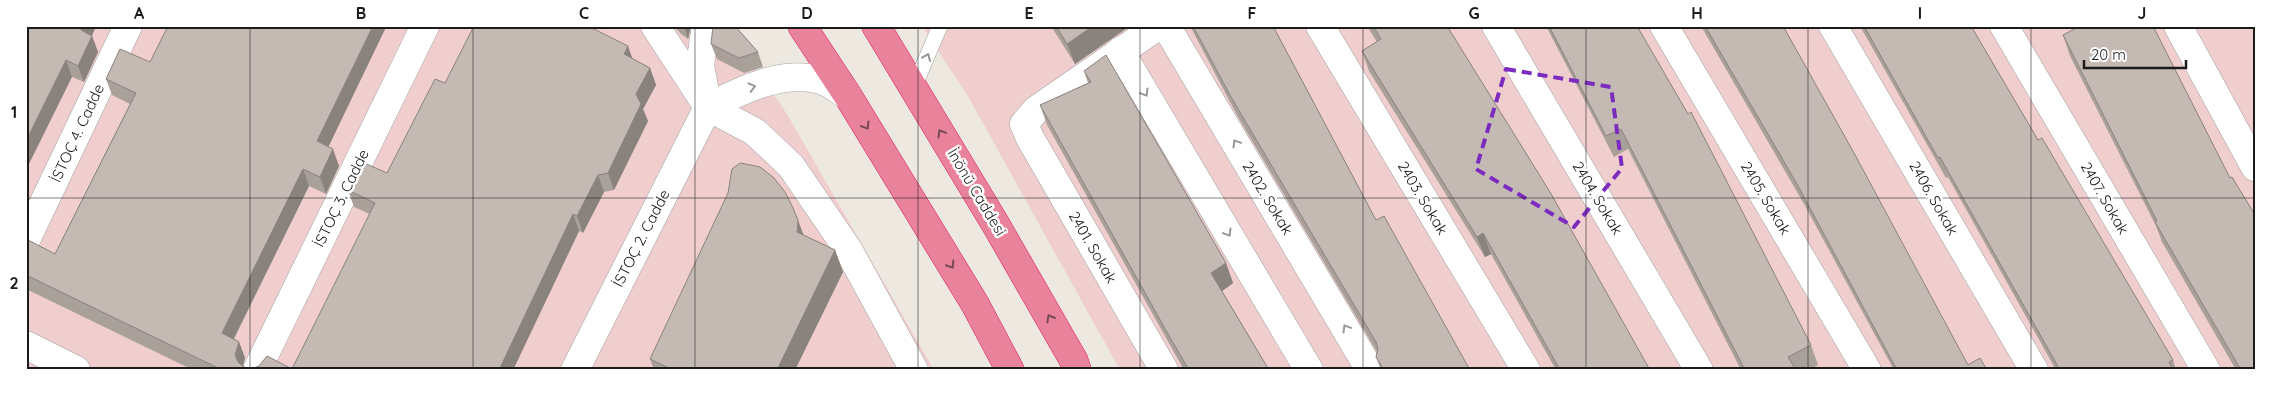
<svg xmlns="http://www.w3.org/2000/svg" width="2281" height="396" font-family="Quicksand,sans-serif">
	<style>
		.commercial { fill: #f0cece }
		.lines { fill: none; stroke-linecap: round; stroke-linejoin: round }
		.lane-casing { stroke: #a2a2a2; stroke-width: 16 }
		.street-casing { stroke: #a2a2a2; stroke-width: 29 }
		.highway-casing { stroke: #dc1c67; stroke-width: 29 }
		.lane { stroke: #fff; stroke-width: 15 }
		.street { stroke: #fff; stroke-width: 28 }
		.highway { stroke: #e9839b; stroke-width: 28 }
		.wall { fill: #a9a09a }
		.shaded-wall { fill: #8a827d }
		.building { fill: #c5bab3; stroke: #8a827d }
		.oneway { stroke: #989898 }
		.oneway2 { stroke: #784a55 }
		.marked { fill: none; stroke: #7b2cbf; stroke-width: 4; stroke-dasharray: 10 6; stroke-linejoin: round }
		.grid { fill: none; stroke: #1b1b1b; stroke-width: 1; stroke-opacity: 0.55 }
		.labels { text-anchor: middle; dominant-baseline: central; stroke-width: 5; stroke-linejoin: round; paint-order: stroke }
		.street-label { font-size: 15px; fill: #1b1b1b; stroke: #fff }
		.neatline { fill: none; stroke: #1b1b1b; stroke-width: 2 }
		.grid-label { font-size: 16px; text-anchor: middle; font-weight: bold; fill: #1b1b1b }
	</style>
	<rect width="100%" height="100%" fill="#ede8e0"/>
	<!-- commercial -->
	<g class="commercial">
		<path d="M26,26H727L787,114L934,370H26Z"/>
		<path d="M922,26H2255V370H1120L969,98Z"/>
	</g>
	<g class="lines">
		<defs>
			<path id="lane" d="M914,87L940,26"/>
			<g id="street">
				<path d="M655,26L708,107L755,132L791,166L849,251L914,370"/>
				<path d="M1158,26L1036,110L1024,124L1030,138L1164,370"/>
				<path d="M1166,26L1370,370"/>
				<path d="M1320,26L1526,370"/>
				<path d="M1496,26L1699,370"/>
				<path d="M1664,26L1867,370"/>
				<path d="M1833,26L2034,370"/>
				<path d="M2004,26L2206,370"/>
				<path d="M2178,26L2255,167"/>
				<path d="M1120,51L1309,370"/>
				<path d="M706,98L700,65L706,26"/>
				<path d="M708,107C742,90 781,70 821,80C830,83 840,91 848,96"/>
				<path d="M26,240L128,26"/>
				<path d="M26,345L76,370"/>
				<path d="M257,370L425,26"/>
				<path d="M575,370L708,107"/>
			</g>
			<g id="highway">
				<path d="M802,26L848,96L975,304L1010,370"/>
				<path d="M876,26L996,225L1074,361L1077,370"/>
			</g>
		</defs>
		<!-- lane casing -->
		<use href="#lane" class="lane-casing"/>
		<!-- street casing -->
		<use href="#street" class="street-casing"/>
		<!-- highway casing -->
		<use href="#highway" class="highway-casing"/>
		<!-- lane -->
		<use href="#lane" class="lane"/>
		<!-- street -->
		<use href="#street" class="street"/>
		<!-- highway -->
		<use href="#highway" class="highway"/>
	</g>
	<!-- wall -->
	<g class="wall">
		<path d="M26,26H96L92,36L98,52L84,82L72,77Z"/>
		<path d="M674,26H691L688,39L681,34Z"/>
		<path d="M1051,26H1130L1075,64Z"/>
		<path d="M1190,26H1273L1376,220L1470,370H1381L1376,357L1377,352L1238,117Z"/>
		<path d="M1367,26H1447L1650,370H1556L1491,254L1485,257L1369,71L1362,51L1377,42Z"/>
		<path d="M1546,26H1637L1811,345L1818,365L1810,370H1741L1628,149L1614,157Z"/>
		<path d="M1701,26H1783L1968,365L1987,370H1894L1804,204Z"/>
		<path d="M1860,26H1971L2038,140L2173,360L2176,370H2056L1948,177L1946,178Z"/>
		<path d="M386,27L328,147L339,166L326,194L309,186L234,339L239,342L245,358L243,366L244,367L251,369H292L370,214L354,207L348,190L387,173L445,83L632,59L650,68L656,85L643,109L648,121L614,190L604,192L583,233L579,231L513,370H193L26,289V239L55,254L130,104L112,95L106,79L150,62Z"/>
		<path d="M2063,35L2230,178L2255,370H2236L2162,242L2156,226L2070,56Z"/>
		<path d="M711,44L758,52L763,67L744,73L717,59Z"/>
		<path d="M1084,71L1226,263L1233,283L1222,291L1269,370H1184L1047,125L1040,105L1088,83Z"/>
		<path d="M804,235L835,250L843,272L795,370H654L650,359Z"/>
	</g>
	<!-- shaded-wall -->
	<g class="shaded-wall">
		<path d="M82,26H96L90,40L92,36L98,52L84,82L78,66L81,30Z"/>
		<path d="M373,26H386V27L323,158L317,141Z"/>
		<path d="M684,26H691L688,39Z"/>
		<path d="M1093,26H1130L1075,64L1067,44Z"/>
		<path d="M628,46L634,63L624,54Z"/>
		<path d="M66,60L72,77L26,170V141Z"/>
		<path d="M650,68L656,85L643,109L648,121L614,190L608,173L636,94Z"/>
		<path d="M333,149L339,166L326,194L320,177Z"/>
		<path d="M303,169L309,186L228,350L222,333Z"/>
		<path d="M598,175L604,192L583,233L577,216Z"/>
		<path d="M573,214L579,231L513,370H499Z"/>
		<path d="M798,220L806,242L797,232Z"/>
		<path d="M1483,233L1491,254L1485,257L1477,237Z"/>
		<path d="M835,250L843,272L795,370H777Z"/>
		<path d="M1226,263L1233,283L1218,294L1211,273Z"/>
		<path d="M239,342L245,358L242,370H241L235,355Z"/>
	</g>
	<!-- building -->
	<g class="building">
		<path d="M26,26H82L81,30L92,36L78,66L66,60L26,141Z"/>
		<path d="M168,26H373L317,141L333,149L320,177L303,169L222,333L239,342L235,355L238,362L244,367L251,369L259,366L267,356L292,369L375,203L348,190L362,162L387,173L435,79L445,83L474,26H588L628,46L624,54L650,68L636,94L641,104L608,173L598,175L577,216L573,214L499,370H222L26,275V239L55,254L136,93L106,79L120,49L150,62Z"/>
		<path d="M713,26H735L758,52L739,58L711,44Z"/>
		<path d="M1056,26H1093L1067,44Z"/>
		<path d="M1193,26H1273L1376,220L1384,216L1470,370H1384L1376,357L1378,349L1376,342L1231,97Z"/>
		<path d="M1373,26H1447L1550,192L1650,370H1560L1483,233L1477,237L1362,51L1381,39Z"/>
		<path d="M1549,26H1637L1688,114L1691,112L1811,345L1788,357L1796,370H1745L1621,129L1606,136Z"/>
		<path d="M1705,26H1783L1854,153L1968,365L1980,358L1987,370H1903L1902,369L1897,370L1797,184Z"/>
		<path d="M1864,26H1971L2038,140L2042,138L2173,360L2169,362L2173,370H2060L1940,157L1938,158Z"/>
		<path d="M2080,26H2153L2230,178L2232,177L2255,215V370H2241L2155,222L2157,221L2063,35Z"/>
		<path d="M1106,55L1226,263L1211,273L1269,370H1189L1172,341L1040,105L1091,82L1084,71Z"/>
		<path d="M740,163L751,165L760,167L774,178L785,192L792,206L798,220L797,232L835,250L777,370H673L650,359L728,193L732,169Z"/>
	</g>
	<!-- one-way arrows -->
	<defs><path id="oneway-chevron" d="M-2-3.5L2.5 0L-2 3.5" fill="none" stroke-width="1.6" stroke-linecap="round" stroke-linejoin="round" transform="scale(1.25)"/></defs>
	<g class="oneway">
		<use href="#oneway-chevron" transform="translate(927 57) rotate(-67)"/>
		<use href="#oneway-chevron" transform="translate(752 87) rotate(-15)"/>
		<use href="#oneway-chevron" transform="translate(1145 93) rotate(59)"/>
		<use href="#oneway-chevron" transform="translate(1236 143) rotate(-121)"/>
		<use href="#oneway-chevron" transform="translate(1228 233) rotate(59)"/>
		<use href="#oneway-chevron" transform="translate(1346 328) rotate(-121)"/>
	</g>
	<g class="oneway2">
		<use href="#oneway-chevron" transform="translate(866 126) rotate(59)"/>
		<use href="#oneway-chevron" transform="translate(941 133) rotate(-121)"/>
		<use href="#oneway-chevron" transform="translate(951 265) rotate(58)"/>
		<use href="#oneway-chevron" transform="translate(1050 318) rotate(-120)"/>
	</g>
	<!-- marked area -->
	<path class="marked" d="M1506,69L1611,87L1622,168L1574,227L1476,169Z"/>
	<!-- grid -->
	<path class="grid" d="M250,26V370M473,26V370M695,26V370M918,26V370M1140,26V370M1363,26V370M1586,26V370M1808,26V370M2031,26V370M26,198H2255"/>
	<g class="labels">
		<!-- street labels -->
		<g class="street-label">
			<text transform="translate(77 133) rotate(-65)">İSTOÇ 4. Cadde</text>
			<text transform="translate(977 192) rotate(59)">İnönü Caddesi</text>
			<text transform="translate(341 198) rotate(-64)">İSTOÇ 3. Cadde</text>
			<text transform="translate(1268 198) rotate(59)">2402. Sokak</text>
			<text transform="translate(1423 198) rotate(59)">2403. Sokak</text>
			<text transform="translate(1598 198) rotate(59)">2404. Sokak</text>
			<text transform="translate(1766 198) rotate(59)">2405. Sokak</text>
			<text transform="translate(1934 198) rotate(60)">2406. Sokak</text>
			<text transform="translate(2105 198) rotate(60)">2407. Sokak</text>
			<text transform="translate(641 238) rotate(-63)">İSTOÇ 2. Cadde</text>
			<text transform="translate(1093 247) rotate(60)">2401. Sokak</text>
		</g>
	</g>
	<!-- border -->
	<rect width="2281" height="396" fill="none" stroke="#ffffff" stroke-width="55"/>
	<!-- scale -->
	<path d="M2084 60v8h102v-8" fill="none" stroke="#1b1b1b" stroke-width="2.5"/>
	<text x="2091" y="60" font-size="15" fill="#1b1b1b" stroke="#ffffff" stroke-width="4" paint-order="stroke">20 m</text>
	<rect x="28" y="28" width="2226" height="340" class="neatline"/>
	<g class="grid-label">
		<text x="139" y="19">A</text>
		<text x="361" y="19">B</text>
		<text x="584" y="19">C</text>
		<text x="807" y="19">D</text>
		<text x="1029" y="19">E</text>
		<text x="1252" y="19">F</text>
		<text x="1474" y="19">G</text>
		<text x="1697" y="19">H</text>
		<text x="1920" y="19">I</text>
		<text x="2142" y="19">J</text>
		<text x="14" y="118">1</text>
		<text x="14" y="289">2</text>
	</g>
</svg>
